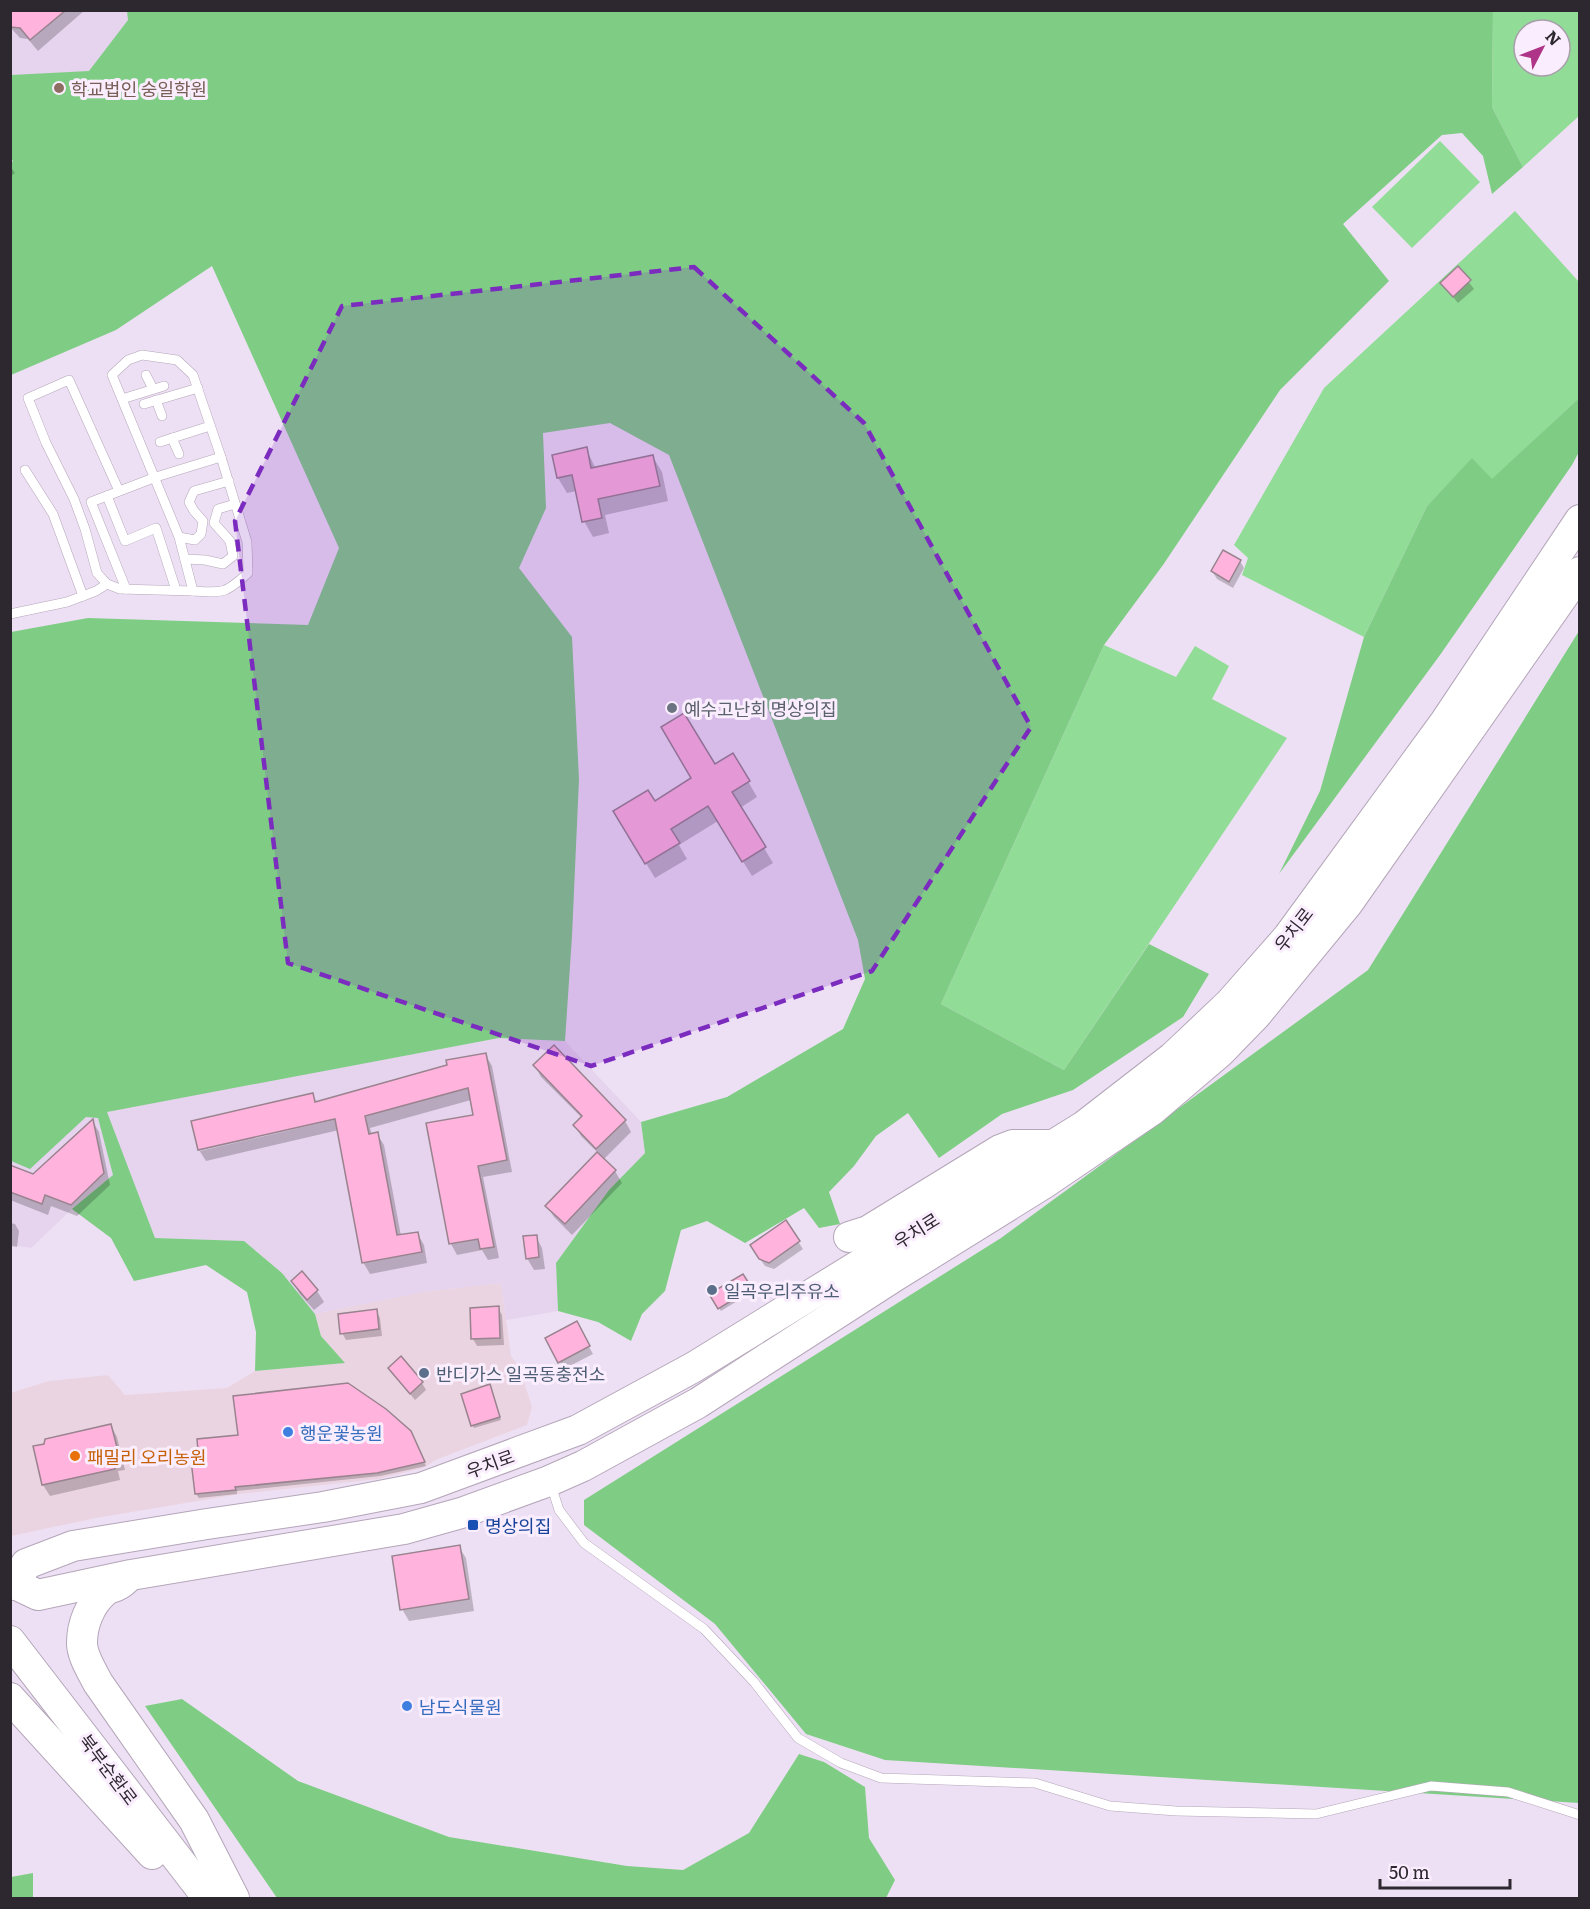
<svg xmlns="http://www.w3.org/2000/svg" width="1590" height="1909" font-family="Literata,'Noto Sans KR',serif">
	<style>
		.commercial { fill: #ebd4e1 }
		.built { fill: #e6d3ed }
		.green { fill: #91dc97; fill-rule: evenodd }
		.forest { fill: #7fcd85 }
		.shadow { fill: #0003; fill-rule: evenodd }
		.building { fill: #ffb3dd; stroke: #98838e; stroke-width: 1.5 }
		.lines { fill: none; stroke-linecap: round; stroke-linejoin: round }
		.service-casing { stroke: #b4a6b9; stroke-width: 10 }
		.primary-casing { stroke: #b4a6b9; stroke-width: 32 }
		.service { stroke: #fff; stroke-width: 9 }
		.primary { stroke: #fff; stroke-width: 30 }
		.marked { fill: #7b2cbf; fill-opacity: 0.2; stroke: #7b2cbf; stroke-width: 4.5; stroke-dasharray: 12 8; stroke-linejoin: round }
		.education-dot { fill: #8d6e63; stroke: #faeefe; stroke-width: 2 }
		.worship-dot { fill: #6b7280; stroke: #faeefe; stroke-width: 2 }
		.service-dot { fill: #5c6f8a; stroke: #faeefe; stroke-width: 2 }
		.shop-dot { fill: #3f7fe0; stroke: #faeefe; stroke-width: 2 }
		.food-dot { fill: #e8710a; stroke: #faeefe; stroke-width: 2 }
		.transit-dot { fill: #1a4fb4; stroke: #faeefe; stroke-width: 2 }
		.labels { text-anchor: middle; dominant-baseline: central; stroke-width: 6; stroke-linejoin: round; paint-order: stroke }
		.education-label { font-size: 18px; fill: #785e54; stroke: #faeefe; text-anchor: start }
		.worship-label { font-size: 18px; fill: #5b616d; stroke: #faeefe; text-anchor: start }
		.street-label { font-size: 18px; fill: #2d272f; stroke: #faeefe }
		.service-label { font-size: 18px; fill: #4e5e75; stroke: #faeefe; text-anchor: start }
		.shop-label { font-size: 18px; fill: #366cbe; stroke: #faeefe; text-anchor: start }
		.food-label { font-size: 18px; fill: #c56008; stroke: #faeefe; text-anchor: start }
		.transit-label { font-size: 18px; fill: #164399; stroke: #faeefe; text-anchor: start }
	</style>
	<rect width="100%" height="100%" fill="#eee0f4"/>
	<!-- commercial -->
	<path class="commercial" d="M501,1283L511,1356L520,1369L532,1407L527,1425L438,1459L423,1468L378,1479L240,1494L96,1518L11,1536L10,1393L49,1381L108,1375L125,1395L227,1388L255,1371L344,1363L321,1336L315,1314L423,1292Z"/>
	<!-- built -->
	<g class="built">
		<path d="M11,11H157L11,205Z"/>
		<path d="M500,1038L565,1041L641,1122L645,1153L609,1190L556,1263L558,1311L506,1320L501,1283L423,1292L315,1314L282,1273L244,1241L155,1238L106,1111Z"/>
		<path d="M86,1117H98L113,1175L72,1209L31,1248L11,1245L10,1161L30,1168Z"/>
	</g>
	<!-- green -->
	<g class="green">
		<path d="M1493,11H1579V116L1523,167L1492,107ZM1524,30H1560V66H1524Z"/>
		<path d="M1440,141L1480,182L1412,248L1372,207Z"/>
		<path d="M1515,211L1579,282V398L1492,480L1472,459L1427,506L1364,637L1242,575L1248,558L1234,545L1324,388Z"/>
		<path d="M1104,645L1176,677L1195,646L1229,666L1212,699L1287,738L1064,1070L941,1004Z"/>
	</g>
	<!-- forest -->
	<g class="forest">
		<path d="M127,11H1493L1492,107L1523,167L1492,194L1483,156L1462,133L1442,135L1343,224L1389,281L1280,390L1163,565L1104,645L941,1004L1064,1070L1149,944L1209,974L1183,1017L1073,1090L1002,1114L939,1158L908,1113L876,1136L854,1166L829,1192L840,1224L819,1228L804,1208L745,1243L707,1221L681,1230L665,1291L642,1314L631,1341L598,1322L558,1311L556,1263L609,1190L645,1153L641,1122L727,1097L843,1029L865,979L858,940L669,455L610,423L543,433L546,508L519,568L572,637L579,779L572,936L565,1041L499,1038L107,1112L155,1238L244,1241L282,1273L315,1314L321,1336L345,1363L255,1371L256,1332L247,1292L206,1265L134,1281L111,1238L72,1209L113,1175L98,1118L86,1117L30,1169L11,1161V632L88,618L308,625L339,548L212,266L116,330L11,375L10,165L13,161L10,157L11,75L89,71L128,20Z"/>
		<path d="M1579,398V452L1572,465L1440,655L1279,874L1320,791L1364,637L1427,506L1472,458L1492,479Z"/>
		<path d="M1579,631V1803L885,1760L806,1734L715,1624L584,1525V1500L1001,1238L1368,970Z"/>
		<path d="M182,1699L298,1781L449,1837L627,1866L683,1870L749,1833L799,1754L824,1762L865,1787L869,1838L895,1880L886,1898H277L145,1706Z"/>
		<path d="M33,1873V1898H11V1877Z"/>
	</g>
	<!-- shadow -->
	<g class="shadow">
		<path d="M10,10H85L38,51L28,39L20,38L10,27Z"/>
		<path d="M10,166L15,173L10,177Z"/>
		<path d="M1458,268L1474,289L1458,303L1442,283Z"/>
		<path d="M586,449L596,469L653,457L662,472L668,501L605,515L609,533L593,537L584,521L577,491L567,493L558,478Z"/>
		<path d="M1240,561L1244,568L1233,588L1217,579L1212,571Z"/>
		<path d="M733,755L757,797L740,808L773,863L752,876L718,821L679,845L687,859L655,878L615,812L654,803Z"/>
		<path d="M485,1054L492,1066L512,1172L483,1177L499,1258L488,1260L482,1250L457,1255L451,1244L428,1124L475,1116L471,1100L370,1128L372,1135L377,1134L384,1145L401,1236L417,1233L424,1245L427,1263L370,1274L363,1262L339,1130L206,1161L199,1150L193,1122L312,1094L317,1103L448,1066V1061ZM342,1115V1118L200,1151V1148Z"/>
		<path d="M535,1066L625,1121L631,1132L603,1160L615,1171L622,1183L572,1235L554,1217L547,1206L598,1153L581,1136L575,1125L582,1118L541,1077Z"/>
		<path d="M93,1122L99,1132L110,1185L77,1216L51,1206L48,1215L10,1200V1166L34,1176Z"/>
		<path d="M785,1222L803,1249L774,1269L765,1266L756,1253Z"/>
		<path d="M10,1223L15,1224L19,1231L17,1247L10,1246Z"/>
		<path d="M536,1237L542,1248L545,1269L534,1270L527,1258Z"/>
		<path d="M302,1273L317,1291L324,1302L314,1310L299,1293L293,1281Z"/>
		<path d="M742,1276L752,1292L721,1311L711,1295Z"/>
		<path d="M498,1308L502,1315L504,1345L477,1346L473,1339Z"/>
		<path d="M376,1310L380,1318L382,1336L346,1340L342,1333Z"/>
		<path d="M576,1323L593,1354L564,1369L547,1339Z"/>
		<path d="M389,1368L422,1383L426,1390L415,1400Z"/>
		<path d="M491,1389L501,1420L474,1428L472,1425Z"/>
		<path d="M111,1426L117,1437L125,1470L118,1471L120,1480L50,1496L43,1485L34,1447Z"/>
		<path d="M239,1436L413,1437L426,1466L380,1476L237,1491V1494L199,1498L196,1494L200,1452Z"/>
		<path d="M459,1547L466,1558L474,1611L409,1621L402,1609Z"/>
	</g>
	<!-- building -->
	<g class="building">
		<path d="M10,10H66L30,40L20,28L10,27Z"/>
		<path d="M1458,266L1471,280L1453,297L1440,283Z"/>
		<path d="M587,447L591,468L653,455L660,486L598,499L602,518L582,522L572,475L557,478L552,455Z"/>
		<path d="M1223,550L1241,560L1229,582L1211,571Z"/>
		<path d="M684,713L715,764L733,753L750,781L732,792L766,847L742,862L708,806L671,829L680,843L645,864L613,811L648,790L655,801L691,778L661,727Z"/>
		<path d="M554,1045L626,1120L596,1149L573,1125L582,1116L533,1065Z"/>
		<path d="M486,1053L507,1160L478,1166L494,1247L480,1249L478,1239L449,1244L426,1123L473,1115L468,1088L365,1116L369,1134L378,1132L397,1235L418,1232L422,1252L362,1263L335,1119L198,1150L191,1121L313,1093L315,1102L447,1065L446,1060Z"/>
		<path d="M93,1119L104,1173L71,1205L45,1195L42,1204L10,1192V1165L33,1174Z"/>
		<path d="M597,1152L616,1170L565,1224L545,1206Z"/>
		<path d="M786,1220L800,1241L769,1263L759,1259L750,1245Z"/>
		<path d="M537,1235L539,1257L526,1259L523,1236Z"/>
		<path d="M302,1271L318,1290L307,1300L291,1281Z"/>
		<path d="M743,1274L752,1288L718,1309L709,1294Z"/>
		<path d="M499,1306L500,1338L471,1339L470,1308Z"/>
		<path d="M377,1309L379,1329L340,1334L338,1314Z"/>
		<path d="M577,1321L590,1346L558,1363L545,1338Z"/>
		<path d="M401,1356L423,1382L410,1394L388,1368Z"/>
		<path d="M348,1383L386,1409L411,1431L425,1462L377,1473L235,1487L236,1490L195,1494L190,1452L198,1451L197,1439L238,1435L233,1396Z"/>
		<path d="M490,1384L500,1417L471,1426L461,1394Z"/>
		<path d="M111,1424L120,1459L113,1460L115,1469L42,1485L33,1446L44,1444L45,1439Z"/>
		<path d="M460,1545L469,1599L400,1610L392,1556Z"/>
	</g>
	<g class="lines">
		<defs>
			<g id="service">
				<path d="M142,355L177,360L193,375L221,457L247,542L248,573C225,594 223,593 193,591L179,537L112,375L128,360Z"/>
				<path d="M146,375L153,389"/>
				<path d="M122,399L164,386"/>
				<path d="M156,400L162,416"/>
				<path d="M144,404L198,388"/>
				<path d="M172,438L179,454"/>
				<path d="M160,442L210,426"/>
				<path d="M119,491L69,380L28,398L46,443L74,499L85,529L97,573L107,584L120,589L193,591"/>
				<path d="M107,496L125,541L156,528L176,590"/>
				<path d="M179,537L195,540L201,534L203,521L194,511L189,502L194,491L229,481"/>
				<path d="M185,559L205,560L223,564L233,556L230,541L214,523L218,509L235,504"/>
				<path d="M126,589L91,502L156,477L221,457"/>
				<path d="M83,596L96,591L107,584"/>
				<path d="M10,614L67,602L83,596L53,514L25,470"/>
				<path d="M551,1485L559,1510L584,1543L704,1629L754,1682L798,1738L841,1763L881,1778L1035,1783L1110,1806L1176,1811L1316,1814L1431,1786L1508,1792L1580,1815"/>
			</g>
			<g id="primary">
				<path d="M849,1237L868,1231L1000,1150L1013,1145H1052"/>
				<path d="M125,1580C116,1589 111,1586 105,1591C90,1604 82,1624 82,1643C82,1656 92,1671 98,1683L194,1820L234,1898"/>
				<path d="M15,1584L38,1595L131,1575L404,1529L461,1513L549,1481L583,1466L698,1403L895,1276L1043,1184L1152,1110L1220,1052L1256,1015L1348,903L1580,572"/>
				<path d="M10,1585L15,1584L26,1564L73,1546L207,1524L323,1507L421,1488L578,1430L694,1367L1084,1126L1173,1057L1230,1003L1288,937L1445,722L1580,520"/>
				<path d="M10,1641L208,1898"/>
				<path d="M10,1698L152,1854"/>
			</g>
		</defs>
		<!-- service casing -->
		<use href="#service" class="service-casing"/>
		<!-- primary casing -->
		<use href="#primary" class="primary-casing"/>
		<!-- service -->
		<use href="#service" class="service"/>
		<!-- primary -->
		<use href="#primary" class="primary"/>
	</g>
	<!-- marked area -->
	<path class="marked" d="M694,267L864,423L1031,727L872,971L591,1066L288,963L235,521L342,306Z"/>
	<!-- markers -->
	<circle class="education-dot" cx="59" cy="88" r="6"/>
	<circle class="worship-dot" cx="672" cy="708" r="6"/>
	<g class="service-dot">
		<circle cx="712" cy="1290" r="6"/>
		<circle cx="424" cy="1373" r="6"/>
	</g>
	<g class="shop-dot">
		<circle cx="288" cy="1432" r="6"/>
		<circle cx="407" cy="1706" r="6"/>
	</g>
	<circle class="food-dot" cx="75" cy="1456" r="6"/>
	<rect class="transit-dot" x="467" y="1519" width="12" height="12" rx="3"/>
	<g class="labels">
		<!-- education labels -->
		<g class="education-label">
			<text x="71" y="88">학교법인 숭일학원</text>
		</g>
		<!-- worship labels -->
		<g class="worship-label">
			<text x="684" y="708">예수고난회 명상의집</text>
		</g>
		<!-- street labels -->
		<g class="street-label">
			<text transform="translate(1293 929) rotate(-52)">우치로</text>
			<text transform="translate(916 1230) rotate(-32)">우치로</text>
			<text transform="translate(490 1463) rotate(-20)">우치로</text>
			<text transform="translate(109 1769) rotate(53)">북부순환로</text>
		</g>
		<!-- service labels -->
		<g class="service-label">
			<text x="724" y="1290">일곡우리주유소</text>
			<text x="436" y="1373">반디가스 일곡동충전소</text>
		</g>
		<!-- shop labels -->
		<g class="shop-label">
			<text x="300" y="1432">행운꽃농원</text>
			<text x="419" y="1706">남도식물원</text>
		</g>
		<!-- food labels -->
		<g class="food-label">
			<text x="87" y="1456">패밀리 오리농원</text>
		</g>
		<!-- transit labels -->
		<g class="transit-label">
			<text x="485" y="1525">명상의집</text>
		</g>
	</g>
	<!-- border -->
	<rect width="1590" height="1909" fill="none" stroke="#2d272f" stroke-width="24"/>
	<!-- north arrow -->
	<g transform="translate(1542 48) rotate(48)"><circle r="28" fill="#faeefe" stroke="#a89eab" stroke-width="1.5"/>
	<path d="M0-4.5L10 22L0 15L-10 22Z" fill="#ae3487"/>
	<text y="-9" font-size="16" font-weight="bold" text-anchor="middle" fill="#2d272f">N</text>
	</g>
	<!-- scale -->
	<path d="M1380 1879v9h130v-9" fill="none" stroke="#2d272f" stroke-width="3"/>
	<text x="1389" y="1879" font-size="18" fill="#2d272f" stroke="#faeefe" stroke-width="4.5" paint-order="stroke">50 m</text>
</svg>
